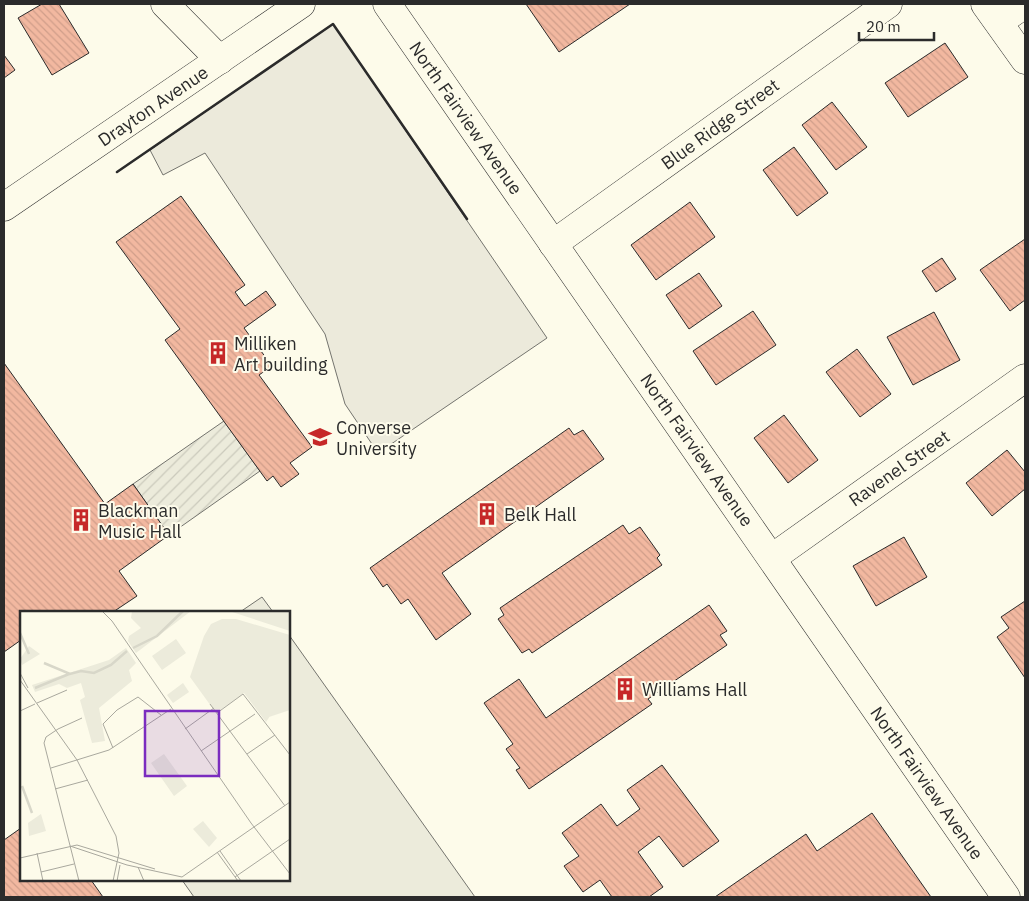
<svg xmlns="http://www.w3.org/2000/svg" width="1029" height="901" font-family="'IBM Plex Sans',sans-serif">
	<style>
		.park { fill: #ecebdb; stroke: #74746e }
		.garden { fill: url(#garden-furrows); stroke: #74746e }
		.parking { fill: #eceadb; stroke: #74746e }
		.building { fill: url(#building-back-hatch); stroke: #2b2b2b }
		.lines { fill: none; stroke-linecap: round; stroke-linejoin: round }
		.minor-casing { stroke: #2b2b2b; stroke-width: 29 }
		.minor { stroke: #fdfbea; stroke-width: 28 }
		.wall { stroke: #2b2b2b; stroke-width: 2.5 }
		.labels { text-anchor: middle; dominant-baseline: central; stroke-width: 4; stroke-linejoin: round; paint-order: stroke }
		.street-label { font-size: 18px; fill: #2b2b2b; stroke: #fdfbea }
		.poi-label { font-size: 18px; fill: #2b2b2b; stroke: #fdfbea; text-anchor: start }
		.inset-river { fill: none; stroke: #d8d7c9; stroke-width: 2.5 }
		.inset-road { fill: none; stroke: #a9a89e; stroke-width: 1 }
		.view { fill: #7b2cbf; fill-opacity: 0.15; stroke: #7b2cbf; stroke-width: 2.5 }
		.inset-edge { fill: none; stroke: #2b2b2b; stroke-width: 2.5 }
	</style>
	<defs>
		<pattern id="garden-furrows" width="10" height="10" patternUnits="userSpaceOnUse" patternTransform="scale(1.25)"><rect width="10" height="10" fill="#ecebdb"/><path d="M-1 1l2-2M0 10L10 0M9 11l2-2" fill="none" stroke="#cbcabc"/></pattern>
		<pattern id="building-back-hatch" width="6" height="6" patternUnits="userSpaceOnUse" patternTransform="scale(1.25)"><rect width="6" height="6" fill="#f2b8a0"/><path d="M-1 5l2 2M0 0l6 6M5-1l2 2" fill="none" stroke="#d09e8a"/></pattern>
	</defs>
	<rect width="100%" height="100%" fill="#fdfbea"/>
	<!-- park -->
	<g class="park">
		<path d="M262,597L273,612H240Z"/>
		<path d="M289,635L475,897H194L182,880H289Z"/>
	</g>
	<!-- garden -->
	<path class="garden" d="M224,421L260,471L169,535L133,484Z"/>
	<!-- parking -->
	<path class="parking" d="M333,24L547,338L378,453L345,404L325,334L205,153L163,175L150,150Z"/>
	<!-- building -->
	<g class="building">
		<path d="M42,4H59L89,53L52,75L18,18Z"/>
		<path d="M526,4H630L559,52Z"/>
		<path d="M945,43L968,77L908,117L885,83Z"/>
		<path d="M4,55L15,70L4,78Z"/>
		<path d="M832,102L867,147L836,170L802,125Z"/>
		<path d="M794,147L828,193L797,216L763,170Z"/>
		<path d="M181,196L245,285L235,292L245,306L266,291L276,305L244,328L272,366L259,375L312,447L290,463L299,474L281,487L273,476L267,481L165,340L180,329L116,242Z"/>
		<path d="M690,202L715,237L656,280L631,245Z"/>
		<path d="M1025,239V300L1010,311L980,270Z"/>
		<path d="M942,258L956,279L936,292L922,271Z"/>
		<path d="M699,273L722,306L689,329L666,295Z"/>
		<path d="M753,311L776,345L716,385L693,351Z"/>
		<path d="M934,312L960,360L913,385L887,337Z"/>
		<path d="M857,349L891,394L860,417L826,372Z"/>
		<path d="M4,363L105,504L133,484L169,535L119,571L137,596L113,612H21V640L4,652Z"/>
		<path d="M784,415L818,460L788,483L754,438Z"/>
		<path d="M569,428L574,435L583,430L604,459L442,573L471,614L436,640L408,599L401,604L387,584L383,587L370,568Z"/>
		<path d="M1007,450L1025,472V489L992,516L966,483Z"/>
		<path d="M623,525L629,534L640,527L660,555L657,558L662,565L532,653L529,649L522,653L498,619L504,615L500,608Z"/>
		<path d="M904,537L927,577L876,606L853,566Z"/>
		<path d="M1025,601V678L997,637L1009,628L1001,617Z"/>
		<path d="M709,605L727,631L720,635L727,645L648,699L652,704L529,789L516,770L520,768L506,749L513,744L484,703L519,679L546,718Z"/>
		<path d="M662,765L719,841L683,867L659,836L638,852L663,887L649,897H612L600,880L583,892L564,866L579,856L562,833L601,804L617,826L640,809L627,790Z"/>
		<path d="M872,813L931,897H715L806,834L817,851Z"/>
		<path d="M21,828V880H91L103,897H4V840Z"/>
	</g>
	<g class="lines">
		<defs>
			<g id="minor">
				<path d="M165,4L220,60"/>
				<path d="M387,4L1006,897"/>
				<path d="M985,4L1025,60"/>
				<path d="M999,22L1025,4"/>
				<path d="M4,207L301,4"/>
				<path d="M553,244L888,4"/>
				<path d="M772,558L1025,378"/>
			</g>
		</defs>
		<!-- minor casing -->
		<use href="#minor" class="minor-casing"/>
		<!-- minor -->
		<use href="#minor" class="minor"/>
		<!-- wall -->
		<path class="wall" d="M117,172L333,24L467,219"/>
	</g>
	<!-- icons -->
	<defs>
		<symbol id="building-bare" viewBox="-9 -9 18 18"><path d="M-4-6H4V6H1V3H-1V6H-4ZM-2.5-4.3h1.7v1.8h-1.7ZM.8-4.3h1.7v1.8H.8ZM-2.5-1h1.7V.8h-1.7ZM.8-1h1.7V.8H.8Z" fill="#c62828" stroke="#fdfbea" stroke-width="2.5" paint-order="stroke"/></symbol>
		<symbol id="university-bare" viewBox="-9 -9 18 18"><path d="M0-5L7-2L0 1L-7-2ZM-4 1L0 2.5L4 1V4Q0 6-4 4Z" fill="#c62828" stroke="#fdfbea" stroke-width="2.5" paint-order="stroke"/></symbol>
	</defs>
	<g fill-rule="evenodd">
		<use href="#building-bare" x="202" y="337" width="32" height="32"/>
		<use href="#university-bare" x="304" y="421" width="32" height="32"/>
		<use href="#building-bare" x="471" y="498" width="32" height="32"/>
		<use href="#building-bare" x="65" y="504" width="32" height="32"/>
		<use href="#building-bare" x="609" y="673" width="32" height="32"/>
	</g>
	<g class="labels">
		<!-- street labels -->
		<g class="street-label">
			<text transform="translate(153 106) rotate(-34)">Drayton Avenue</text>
			<text transform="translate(466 118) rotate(55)">North Fairview Avenue</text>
			<text transform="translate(720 124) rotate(-36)">Blue Ridge Street</text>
			<text transform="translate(697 450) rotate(55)">North Fairview Avenue</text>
			<text transform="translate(899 468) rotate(-35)">Ravenel Street</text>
			<text transform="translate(927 783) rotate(55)">North Fairview Avenue</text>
		</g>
		<!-- poi labels -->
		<g class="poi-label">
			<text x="234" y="343">Milliken<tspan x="234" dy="21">Art building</tspan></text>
			<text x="336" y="427">Converse<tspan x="336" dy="21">University</tspan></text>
			<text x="98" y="510">Blackman<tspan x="98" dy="21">Music Hall</tspan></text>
			<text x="504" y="514">Belk Hall</text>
			<text x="642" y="689">Williams Hall</text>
		</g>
	</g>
	<!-- overview -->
	<g transform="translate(20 611)">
		<rect width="270" height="270" fill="#fdfbea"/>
		<path d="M183,210L197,227L189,236L173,218Z" fill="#ecebdb"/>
		<path d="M112,0H171L116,42L108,30L109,25L121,17L111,7ZM209,0H270V20ZM9,35L20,43L2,54L0,48ZM106,37L116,52L109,59L112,70L79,97L85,130L72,132L60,89L65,86L61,72L47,77L39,73L15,81L12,74L89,49ZM270,75V99L249,106L266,77Z" fill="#ecebdb"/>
		<path d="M202,8H216L270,24V75L246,111L224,82L196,102L170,66L184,25L191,13Z" fill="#ecebdb"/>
		<path d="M156,28L166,42L142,59L132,45ZM163,72L169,81L153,92L147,84ZM144,143L167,175L154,185L131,152ZM21,203L26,220L9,225L8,212Z" fill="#ecebdb"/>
		<path class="inset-river" d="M0,22L9,43M113,37L137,25L163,0M24,52L50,63L61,60L74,62L91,54L107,40M15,77L49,63M2,175L12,202"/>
		<path class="inset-road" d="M82,0L92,10L231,212L270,263M0,62L8,77M0,69L57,149L96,225L99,242L93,270M17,92L47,79M190,93L265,195M0,100L15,93M197,102L223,83L270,144M165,118L194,97M93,137L83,113L97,99L118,86L141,104M181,140L235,103M227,143L255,124M31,157L89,139L151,98M35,178L68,169M50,235L107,254L162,266L270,191M200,240L221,270M197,241L218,270M17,242L23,270M0,247L57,234L135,258M118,256L124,270M21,261L54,253M215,266L270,228M59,270L24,132L26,126L38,118L62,107M97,270L100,254"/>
		<path class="view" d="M125,100H199V165H125Z"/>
		<rect width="270" height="270" class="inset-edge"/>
	</g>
	<!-- border -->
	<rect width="1029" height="901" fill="none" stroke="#2b2b2b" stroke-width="10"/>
	<!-- scale -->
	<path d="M859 32v8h75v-8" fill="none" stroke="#2b2b2b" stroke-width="2.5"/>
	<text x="866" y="32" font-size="15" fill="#2b2b2b" stroke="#fdfbea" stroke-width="4" paint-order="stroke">20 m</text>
</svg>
